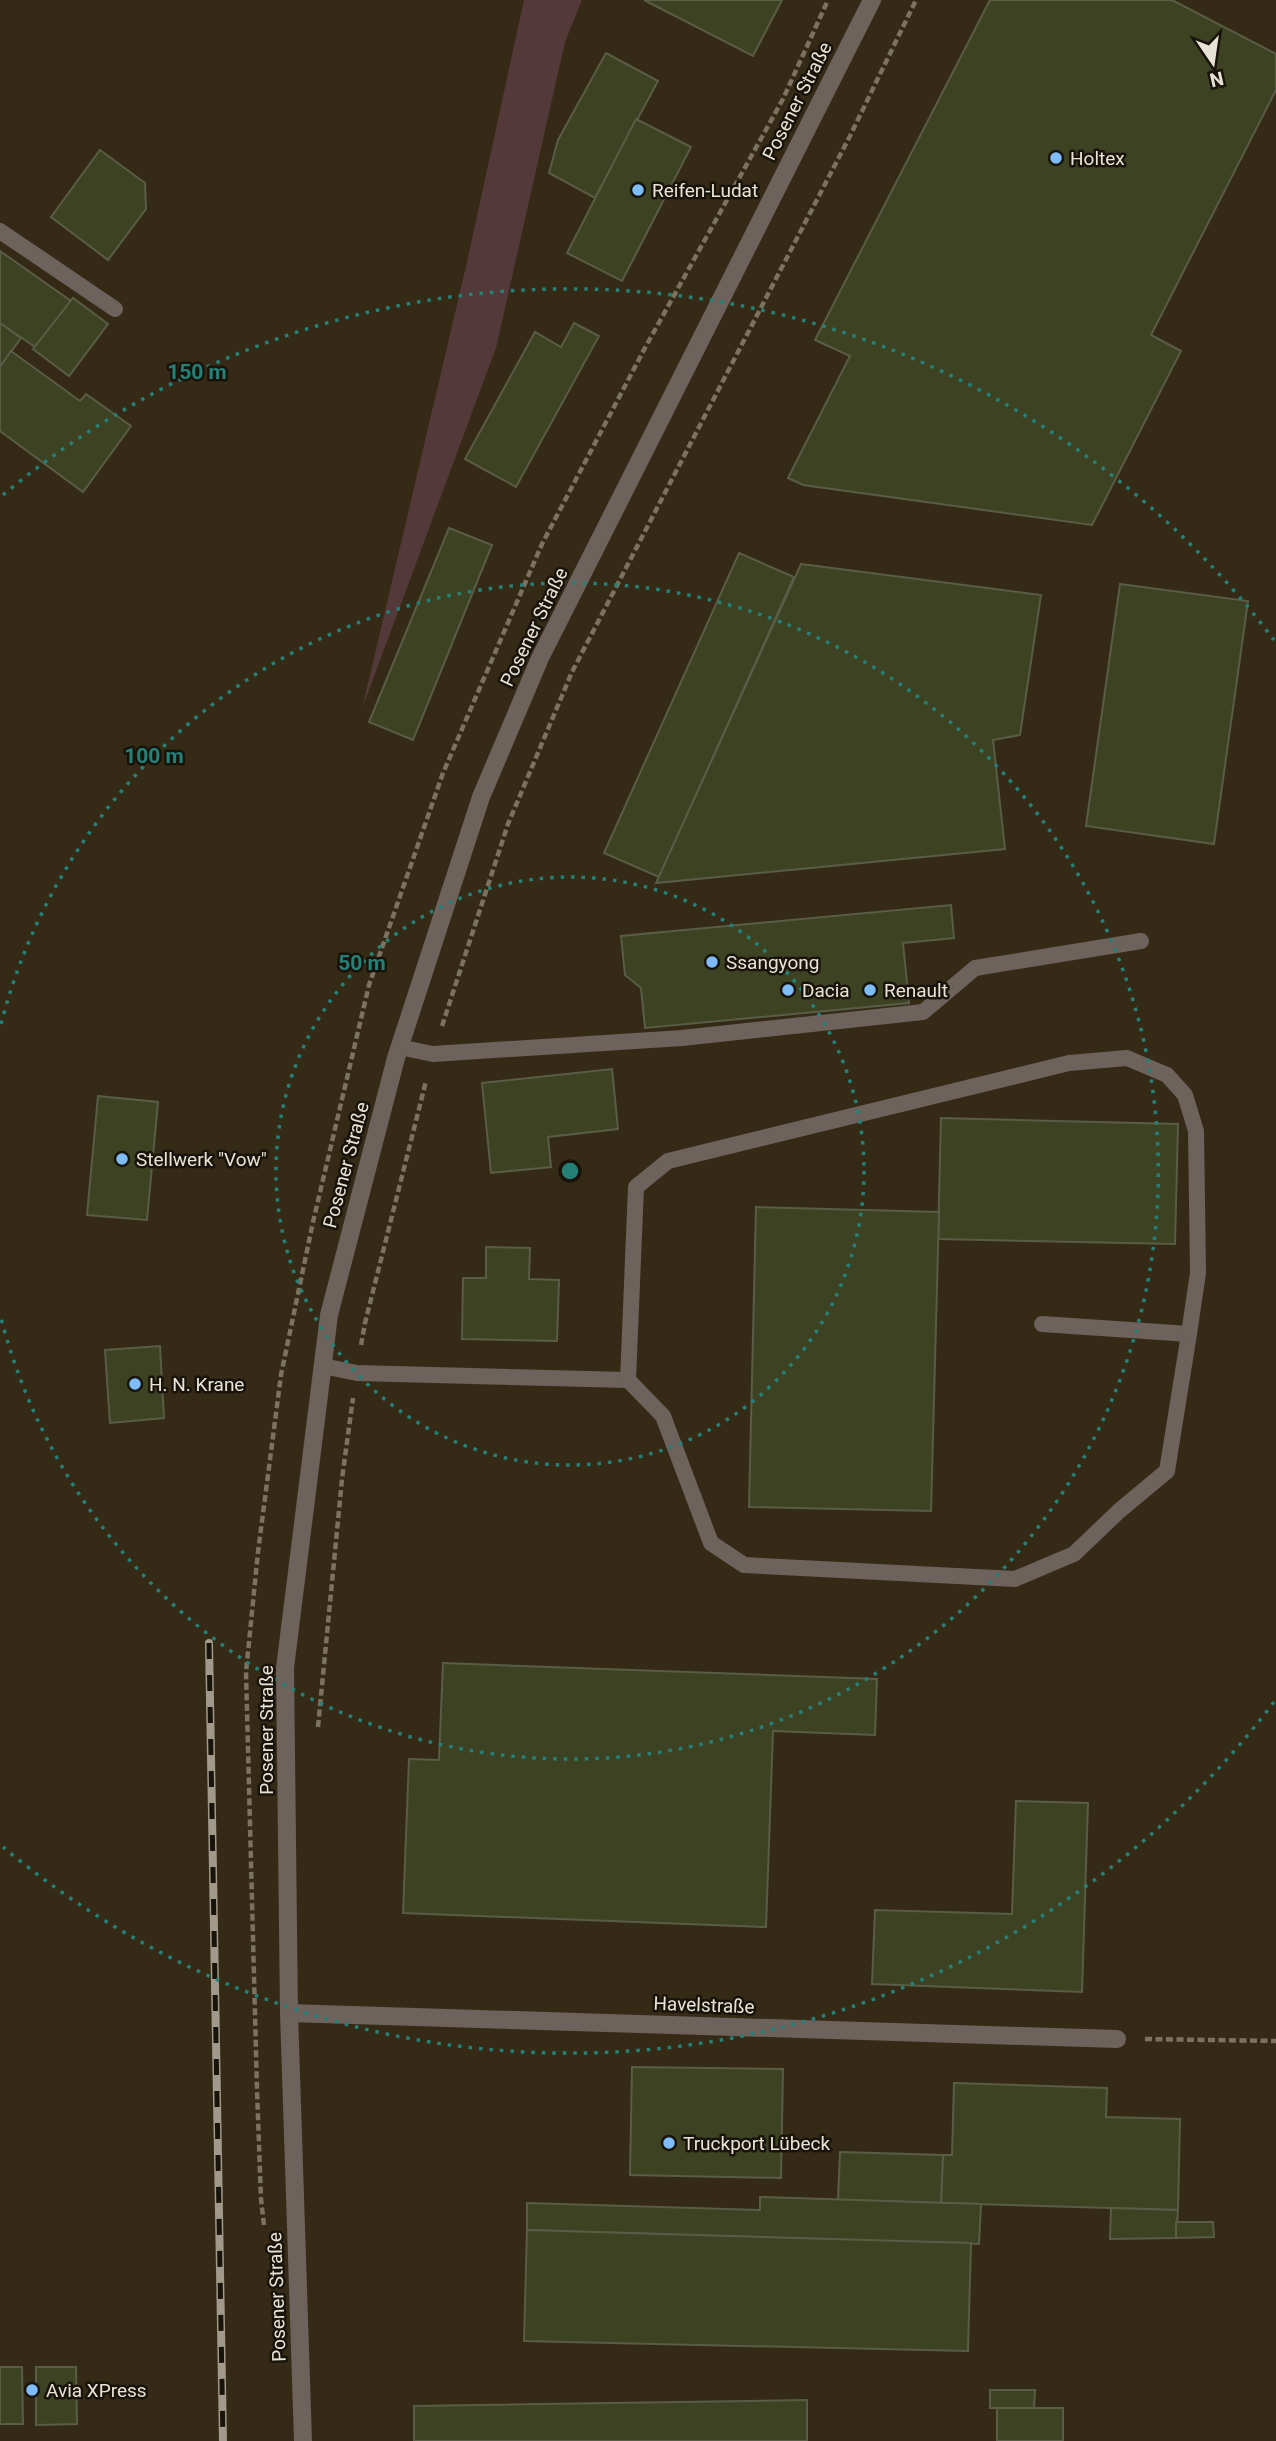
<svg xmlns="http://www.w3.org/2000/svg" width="1276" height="2441" font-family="Roboto,sans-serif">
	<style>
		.green { fill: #53393a }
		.building { fill: #3d4223; stroke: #595d46; stroke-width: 2 }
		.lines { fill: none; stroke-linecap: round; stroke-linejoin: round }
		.path { stroke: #7b7260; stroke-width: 4.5; stroke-dasharray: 7 3.5; stroke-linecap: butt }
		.service { stroke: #6d625c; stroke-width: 16 }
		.minor { stroke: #6d625c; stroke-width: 18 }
		.tertiary { stroke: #6d625c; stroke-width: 18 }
		.rail-casing { stroke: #a19989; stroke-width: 8 }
		.rail { stroke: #18140b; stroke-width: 5; stroke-dasharray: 16; stroke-linecap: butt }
		.ring { fill: none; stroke: #258178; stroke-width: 3.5; stroke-dasharray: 3.5 7 }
		.poi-dot { fill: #7ebdf9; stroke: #18140b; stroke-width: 2.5 }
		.labels { text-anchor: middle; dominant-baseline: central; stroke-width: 5; stroke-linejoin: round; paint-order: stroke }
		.street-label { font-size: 19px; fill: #e9e3d6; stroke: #18140b }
		.poi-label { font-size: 19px; fill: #e9e3d6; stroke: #18140b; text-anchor: start }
		.centre { fill: #258178; stroke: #18140b; stroke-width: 3.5 }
		.ring-label { font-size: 21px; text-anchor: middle; font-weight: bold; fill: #258178; stroke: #18140b; stroke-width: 5; stroke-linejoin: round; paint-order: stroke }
	</style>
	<rect width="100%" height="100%" fill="#352a15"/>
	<!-- green -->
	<path class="green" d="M524,0H582L565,42L496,348L362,709L467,262Z"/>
	<!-- building -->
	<g class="building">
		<path d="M644,0H782L753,56Z"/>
		<path d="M990,0H1172L1276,54V90L1151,335L1181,351L1092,525L803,485L788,478L850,356L815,340Z"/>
		<path d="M606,53L658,81L595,198L549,173L558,140Z"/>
		<path d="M636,119L691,147L622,281L567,253Z"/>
		<path d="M100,150L145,183L146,209L108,260L51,217Z"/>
		<path d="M0,251L71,301L35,347L0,323Z"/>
		<path d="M73,298L108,324L69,376L33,349Z"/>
		<path d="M0,323L21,338L0,367Z"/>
		<path d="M574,323L599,336L516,487L465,459L535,332L561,347Z"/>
		<path d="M11,351L80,401L86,394L131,426L83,492L0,431V367Z"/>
		<path d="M449,528L492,545L413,740L369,722Z"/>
		<path d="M739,553L794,577L659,877L604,853Z"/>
		<path d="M801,564L1041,595L1020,735L993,740L1005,849L656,883Z"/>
		<path d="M1120,584L1248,601L1214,844L1086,826Z"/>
		<path d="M951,905L954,938L903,943L909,1003L645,1028L641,988L625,975L621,936Z"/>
		<path d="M612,1069L618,1129L548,1137L551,1167L491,1173L482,1083Z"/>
		<path d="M98,1096L158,1102L147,1220L87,1215Z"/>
		<path d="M941,1118L1178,1124L1175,1244L938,1239Z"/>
		<path d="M756,1207L939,1212L931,1511L749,1507Z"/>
		<path d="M486,1247L530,1248L529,1279L559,1280L557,1341L462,1339L463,1278H486Z"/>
		<path d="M160,1346L164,1418L110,1423L105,1350Z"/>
		<path d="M443,1663L877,1679L875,1735L773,1731L766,1927L403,1913L409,1759L439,1760Z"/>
		<path d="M1016,1801L1088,1803L1082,1992L872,1984L875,1910L1012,1914Z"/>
		<path d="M632,2067L783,2069L781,2178L630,2175Z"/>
		<path d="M954,2083L1107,2088L1106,2117L1180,2119L1178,2210L941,2203L943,2155H952Z"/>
		<path d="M840,2152L943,2155L941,2203L838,2200Z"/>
		<path d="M760,2197L981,2204L979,2244L527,2230V2203L760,2210Z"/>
		<path d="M1111,2208L1178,2210L1176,2238L1110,2239Z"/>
		<path d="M1176,2222H1213L1214,2237L1176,2238Z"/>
		<path d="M527,2230L971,2243L968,2351L524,2341Z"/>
		<path d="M0,2367H22L23,2424H0Z"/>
		<path d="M36,2367H76L77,2424L36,2425Z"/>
		<path d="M990,2390H1035L1034,2408H990Z"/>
		<path d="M807,2400V2441H414V2406Z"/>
		<rect x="997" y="2408" width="66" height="33"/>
	</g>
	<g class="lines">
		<!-- path -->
		<g class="path">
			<path d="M442,1026L508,824L572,672L850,136L916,0"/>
			<path d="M361,1345L365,1323L426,1081"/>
			<path d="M318,1727L342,1479L353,1398"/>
			<path d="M1145,2039L1276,2041"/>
			<path d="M264,2225L261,2199L257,2090L246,1672L258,1552L281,1375L313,1222L369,985L443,773L542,544L646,346L783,99L828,0"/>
		</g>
		<!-- service -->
		<g class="service">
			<path d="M0,231L115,309"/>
			<path d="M399,1047L433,1054L682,1038L923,1012L975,968L1141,941"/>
			<path d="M323,1366L357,1373L628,1380L663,1416L711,1543L744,1565L1015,1579L1074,1554L1119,1511L1167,1471L1189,1334L1042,1324"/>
			<path d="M628,1380L636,1187L668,1161L1069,1063L1127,1058L1167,1075L1185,1095L1196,1131L1198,1273L1189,1334"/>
		</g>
		<!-- minor -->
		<path class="minor" d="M289,2013L1117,2039"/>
		<!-- tertiary -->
		<path class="tertiary" d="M303,2441L289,2013L285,1668L329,1315L396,1058L481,797L540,658L872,0"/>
		<defs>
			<path id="rail" d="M209,1643L223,2441"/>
		</defs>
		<!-- rail casing -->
		<use href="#rail" class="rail-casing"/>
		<!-- rail -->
		<use href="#rail" class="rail"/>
	</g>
	<!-- distance rings -->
	<g class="ring">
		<circle cx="570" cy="1171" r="294"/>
		<path d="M1 1024A588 588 0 1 1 1 1318"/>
		<path d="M1274 1702A882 882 0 0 1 3 1847M3 495A882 882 0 0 1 1274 640"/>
	</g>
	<!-- markers -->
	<g class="poi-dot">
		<circle cx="1056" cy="158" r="7"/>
		<circle cx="638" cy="190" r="7"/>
		<circle cx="712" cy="962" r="7"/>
		<circle cx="788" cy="990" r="7"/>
		<circle cx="870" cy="990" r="7"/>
		<circle cx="122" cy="1159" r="7"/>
		<circle cx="135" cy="1384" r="7"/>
		<circle cx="669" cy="2143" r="7"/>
		<circle cx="32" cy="2390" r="7"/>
	</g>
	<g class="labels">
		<!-- street labels -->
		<g class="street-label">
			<text transform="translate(797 101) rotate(-63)">Posener Straße</text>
			<text transform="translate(534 627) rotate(-64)">Posener Straße</text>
			<text transform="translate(346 1165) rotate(-75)">Posener Straße</text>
			<text transform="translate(266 1730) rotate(-90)">Posener Straße</text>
			<text transform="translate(704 2005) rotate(2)">Havelstraße</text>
			<text transform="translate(277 2297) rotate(-92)">Posener Straße</text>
		</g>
		<!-- poi labels -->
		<g class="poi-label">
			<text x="1070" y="158">Holtex</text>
			<text x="652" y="190">Reifen-Ludat</text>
			<text x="726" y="962">Ssangyong</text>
			<text x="802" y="990">Dacia</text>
			<text x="884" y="990">Renault</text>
			<text x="136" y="1159">Stellwerk "Vow"</text>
			<text x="149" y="1384">H. N. Krane</text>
			<text x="683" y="2143">Truckport Lübeck</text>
			<text x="46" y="2390">Avia XPress</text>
		</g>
	</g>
	<circle cx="570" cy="1171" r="10" class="centre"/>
	<g class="ring-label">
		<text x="197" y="379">150 m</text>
		<text x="154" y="763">100 m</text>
		<text x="362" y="970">50 m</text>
	</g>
	<!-- north arrow -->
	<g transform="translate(1213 63) rotate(167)" stroke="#18140b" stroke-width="5" paint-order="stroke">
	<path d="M0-5L12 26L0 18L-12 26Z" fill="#e9e3d6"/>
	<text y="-10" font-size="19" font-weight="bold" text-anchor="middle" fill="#e9e3d6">N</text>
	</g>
</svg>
